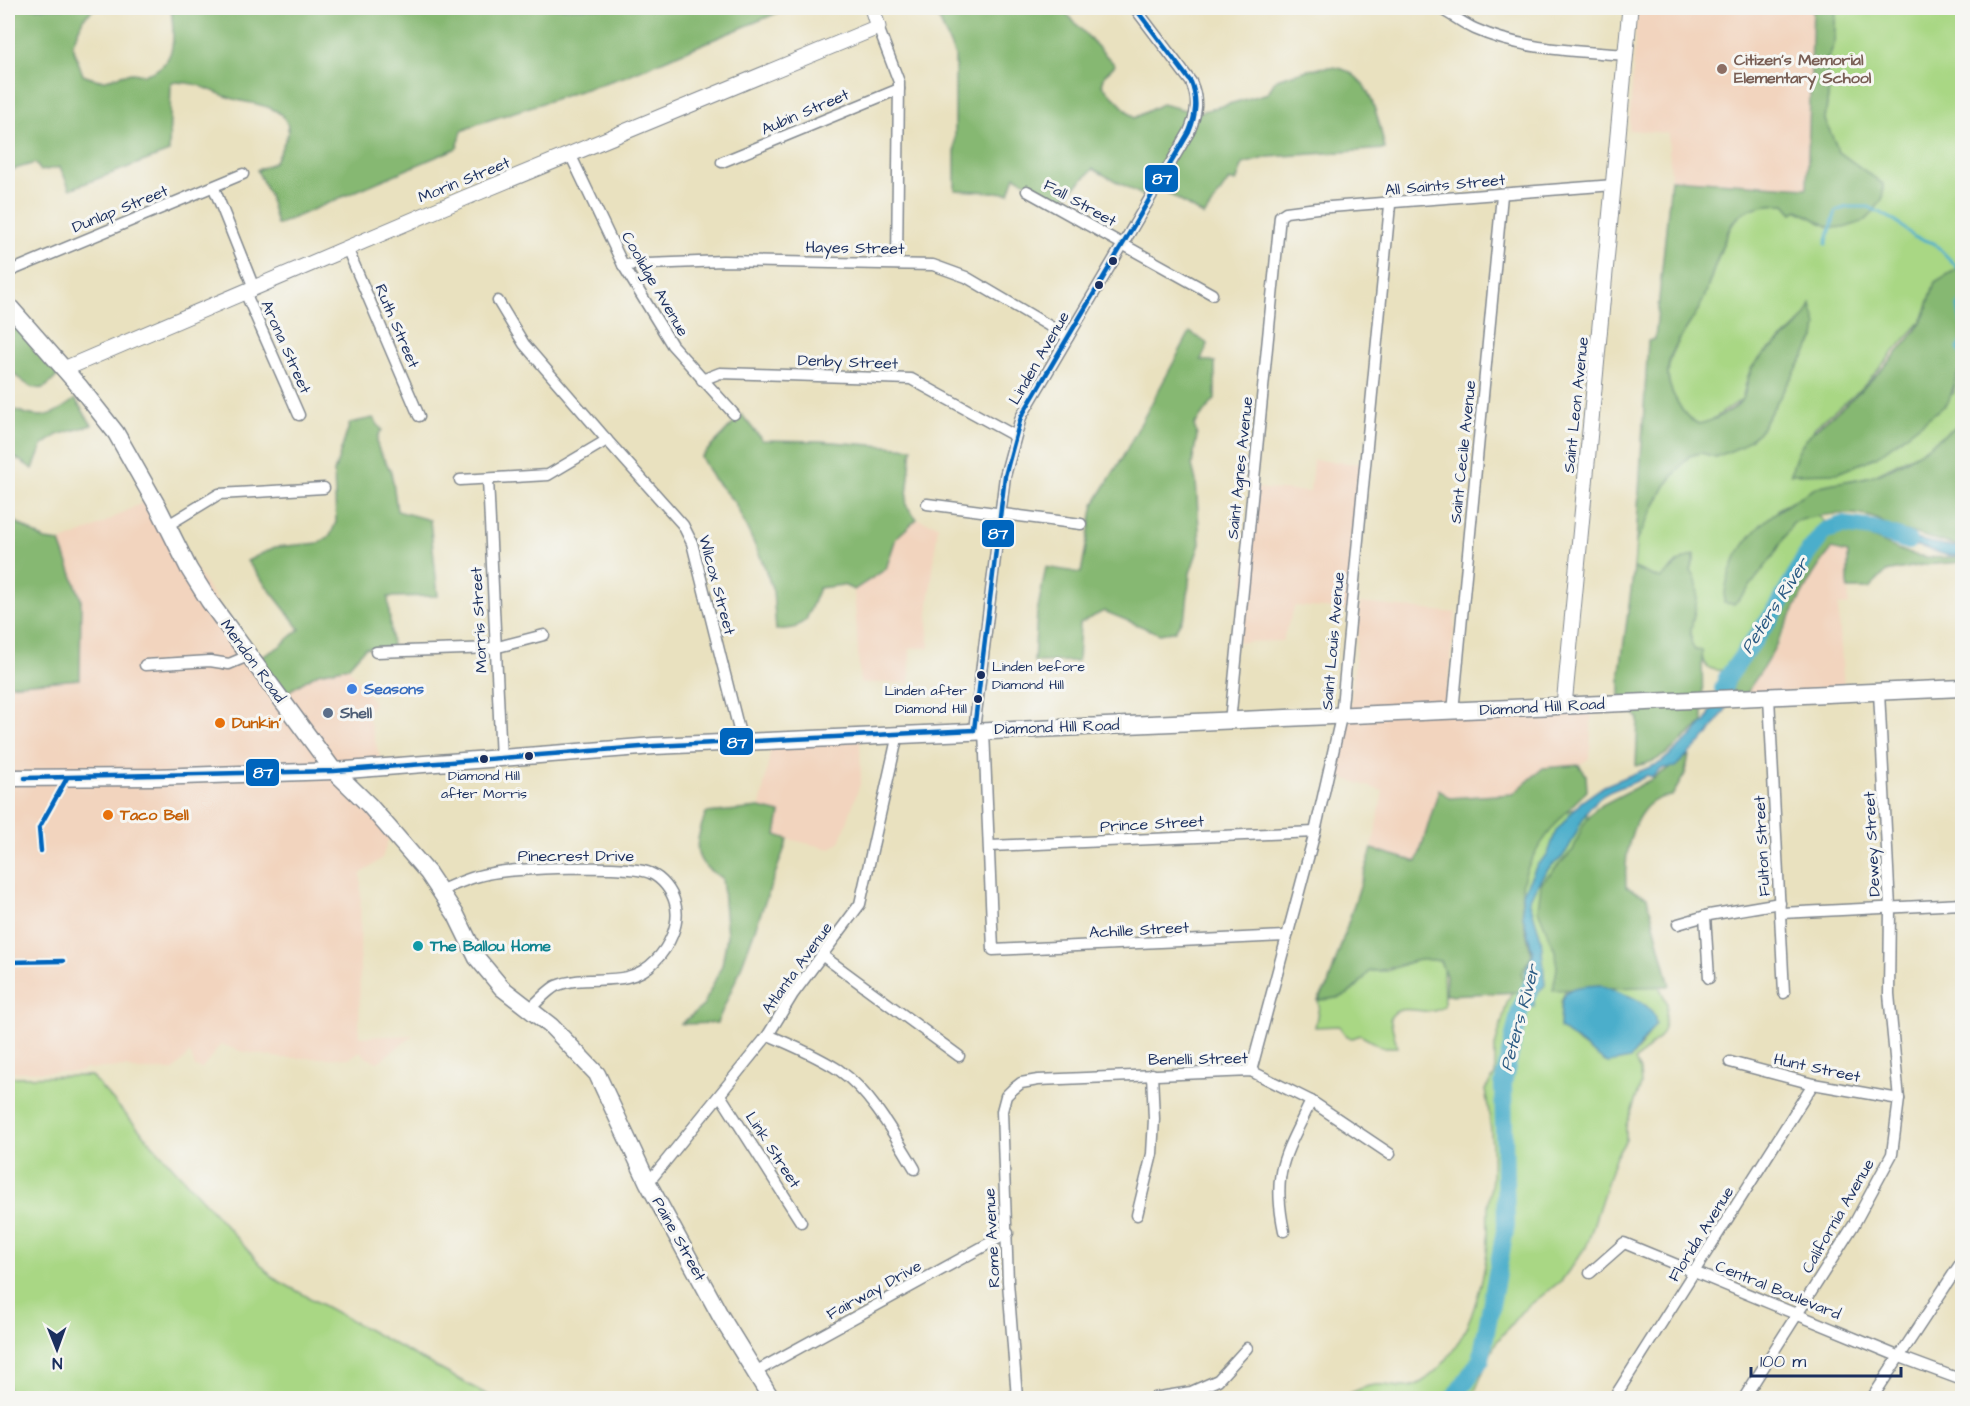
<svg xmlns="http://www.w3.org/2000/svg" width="1970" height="1406" font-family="'Architects Daughter',sans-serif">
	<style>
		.built { fill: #f2d4be }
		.green { fill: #a9d784; stroke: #628371; stroke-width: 1.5; fill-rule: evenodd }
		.forest { fill: #86b872; stroke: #507468; stroke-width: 1.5 }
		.water { fill: #4caecb; stroke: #346e94; stroke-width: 1.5 }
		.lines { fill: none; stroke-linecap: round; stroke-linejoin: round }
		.stream { stroke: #4caecb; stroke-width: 3 }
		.river { stroke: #4caecb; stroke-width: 18 }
		.street-casing { stroke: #82888e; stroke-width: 13 }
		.secondary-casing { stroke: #82888e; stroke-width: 17 }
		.primary-casing { stroke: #82888e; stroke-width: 19 }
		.street { stroke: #fff; stroke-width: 10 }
		.secondary { stroke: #fff; stroke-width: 15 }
		.primary { stroke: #fff; stroke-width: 16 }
		.bus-1-casing { stroke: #f6f6f2; stroke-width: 9 }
		.bus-1 { stroke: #0065bd; stroke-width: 4.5 }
		.education-dot { fill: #8d6e63; stroke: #f6f6f2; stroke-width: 2 }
		.bus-dot { fill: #1b2f5e; stroke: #f6f6f2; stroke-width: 2 }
		.shop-dot { fill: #3f7fe0; stroke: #f6f6f2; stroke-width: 2 }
		.service-dot { fill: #5c6f8a; stroke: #f6f6f2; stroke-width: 2 }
		.food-dot { fill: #e8710a; stroke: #f6f6f2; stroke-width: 2 }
		.culture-dot { fill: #0f9aa8; stroke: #f6f6f2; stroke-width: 2 }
		.labels { text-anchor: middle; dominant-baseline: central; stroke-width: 6; stroke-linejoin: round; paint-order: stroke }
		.bus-label { font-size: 14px; fill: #1b2f5e; stroke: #f6f6f2; text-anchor: start }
		.education-label { font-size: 16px; font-weight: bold; fill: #785e54; stroke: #f6f6f2; text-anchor: start }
		.street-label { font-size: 16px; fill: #1b2f5e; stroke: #f6f6f2 }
		.shop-label { font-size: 16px; font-weight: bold; fill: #366cbe; stroke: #f6f6f2; text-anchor: start }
		.service-label { font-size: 16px; font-weight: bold; fill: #4e5e75; stroke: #f6f6f2; text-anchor: start }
		.food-label { font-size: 16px; font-weight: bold; fill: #c56008; stroke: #f6f6f2; text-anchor: start }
		.culture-label { font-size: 16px; font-weight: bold; fill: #0d838f; stroke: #f6f6f2; text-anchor: start }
		.water-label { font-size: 18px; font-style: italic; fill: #2c5b84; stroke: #f6f6f2 }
		.line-badge { stroke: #f6f6f2; stroke-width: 2 }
		.badge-label { font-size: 16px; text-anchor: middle; font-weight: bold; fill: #fff }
	</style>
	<rect width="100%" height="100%" fill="#f6f6f2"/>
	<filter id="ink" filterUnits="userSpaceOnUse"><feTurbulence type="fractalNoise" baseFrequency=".0167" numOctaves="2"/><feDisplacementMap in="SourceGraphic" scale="12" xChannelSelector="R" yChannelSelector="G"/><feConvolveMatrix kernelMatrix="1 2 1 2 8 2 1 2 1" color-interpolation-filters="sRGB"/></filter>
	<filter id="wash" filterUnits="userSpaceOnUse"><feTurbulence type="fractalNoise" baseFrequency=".008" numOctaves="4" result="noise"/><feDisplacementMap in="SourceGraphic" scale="24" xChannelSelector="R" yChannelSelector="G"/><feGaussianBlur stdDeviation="1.35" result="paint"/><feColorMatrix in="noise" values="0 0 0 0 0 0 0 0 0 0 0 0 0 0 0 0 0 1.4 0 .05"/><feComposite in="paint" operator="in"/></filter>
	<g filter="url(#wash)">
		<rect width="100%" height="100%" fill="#e9e1bf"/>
		<!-- built -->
		<g class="built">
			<path d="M1637,8H1813L1807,188L1671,179L1668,133L1629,130Z"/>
			<path d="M1313,460L1363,464L1352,610L1295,606L1282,641L1238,642L1253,488L1310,492Z"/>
			<path d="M151,498L255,663L299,683L318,673L348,667L374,703L367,712L382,765L339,768L391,832L382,858L361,874L359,1037L414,1035L378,1062L367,1058L360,1051L350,1058H282L240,1051L221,1044L202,1069L195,1067L190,1053L174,1070H133L126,1067L86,1069L79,1072H8V685L68,680L81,599L60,542L94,528Z"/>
			<path d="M917,519L938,525L928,613L929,648H910V683H860L854,590L886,569L896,538Z"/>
			<path d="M1832,549L1848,553L1849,605L1838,606L1844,688L1747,695L1750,687L1782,638L1807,581Z"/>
			<path d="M1360,603L1456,613L1445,710L1592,702L1590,758L1579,765L1543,768L1513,794L1449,798L1439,790L1417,863L1372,849L1383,791L1333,775L1349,720Z"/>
			<path d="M860,738L861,781L841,840L831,849L776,836L779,813L760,808L772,742Z"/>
		</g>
		<!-- green -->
		<g class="green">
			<path d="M1836,8H1962V266L1935,282L1923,319L1862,388L1815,427L1791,473H1801L1954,393L1955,378L1962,368V422L1918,453L1872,476L1820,486L1778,509L1774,555L1793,522L1817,515L1825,522L1829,534C1810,551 1806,578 1792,598C1787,606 1779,612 1773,619C1759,636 1740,678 1712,669C1703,666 1702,659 1702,650H1695L1691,645V571L1695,556L1677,563L1660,579L1634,568L1636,542L1665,486L1689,456L1701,453L1716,457L1751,439L1759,432L1815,338L1807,314C1793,336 1761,350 1750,371C1746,379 1745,390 1742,399L1710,421L1699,424C1685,418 1682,410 1675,398C1653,359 1690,332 1704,298C1711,280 1724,234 1735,221C1747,206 1767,204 1785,204L1793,213L1797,210L1829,227L1865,221L1883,198L1881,183L1839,152L1825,120L1829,87L1826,62L1834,45Z"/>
			<path d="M1576,808H1587L1588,837L1667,1003C1665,1044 1659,1034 1635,1061L1640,1071L1641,1085L1626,1126V1140L1615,1158L1587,1245L1562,1280L1521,1312L1495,1344L1472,1398H1342C1352,1392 1363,1386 1375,1385C1390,1383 1406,1392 1420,1383C1462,1357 1480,1301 1487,1253C1489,1238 1487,1223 1488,1208C1488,1197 1492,1186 1492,1176C1493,1146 1491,1118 1485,1090L1495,1075V1046L1507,1003L1527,959L1529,948L1528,938L1517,908L1519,871L1553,818ZM1565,991L1656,1023C1649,1032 1644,1043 1637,1051C1614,1078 1580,1043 1560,1028L1561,1002Z"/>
			<path d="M1423,957L1440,961L1443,966L1444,1006C1427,1021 1402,998 1390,1018L1397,1047H1381L1360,1035L1353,1038L1347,1037L1339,1026L1315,1027L1319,1006L1318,1000C1350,998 1350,995 1370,971H1387Z"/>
			<path d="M91,1076L273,1278L493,1398H8V1077Z"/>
		</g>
		<!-- forest -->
		<g class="forest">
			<path d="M8,8H95L83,19L72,45L83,75C112,87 108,75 132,73C137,73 141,75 146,74C179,65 174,33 171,8H789L626,76L477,124L462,131L457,148L277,225L269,195L257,170C275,163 275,164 282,147C286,138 291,131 286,121C278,106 255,104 241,101C213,95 204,81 171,82L169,152L70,189L60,167L41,171L35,163L8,171Z"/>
			<path d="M934,8H1061L1115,65L1105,75L1102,85L1134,118L1162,104L1197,113L1268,93L1276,79C1294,74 1312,67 1330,67C1371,68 1378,119 1385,149L1269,157L1243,164L1236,182L1229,180L1204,216L1163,190L1142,195L1093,169L1061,201L1015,176L1009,193L955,190V56Z"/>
			<path d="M1813,8H1836L1834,45L1826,62L1829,87L1825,120L1839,152L1883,184V198L1872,214L1865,221L1844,228L1829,227L1798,210L1793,213L1785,204C1767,204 1746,206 1734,221C1723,235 1711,280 1704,298C1690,333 1652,357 1675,398C1682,410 1685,418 1699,424C1712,421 1735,411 1742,399C1749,388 1746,374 1755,364C1773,342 1801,333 1811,304L1817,325L1815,338L1759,432L1740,447L1716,457L1701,453L1689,456L1665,486L1636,542L1648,341L1655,339L1671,179L1807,188Z"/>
			<path d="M1962,266V368C1953,376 1954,393 1947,404L1876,457L1838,473L1791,474C1800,431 1821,428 1849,401C1868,384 1914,339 1923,318C1928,307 1931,294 1935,282Z"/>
			<path d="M8,305L63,369C58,375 51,384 45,387C33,394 14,375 8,366Z"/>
			<path d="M1190,332L1208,344L1201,360L1215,362V399L1194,425L1197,436L1192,465L1196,481L1200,544L1190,573L1186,613L1175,631L1160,634L1104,611L1080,623L1078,661L1034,662L1037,613L1046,567L1081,573L1094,504L1121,460Z"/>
			<path d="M75,399L92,425L57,435L42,446L33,469L8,453V407C37,420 49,420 75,399Z"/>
			<path d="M742,415L762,440L819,441L912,448L906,505L917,519L896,538L886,569L854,590L843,585L819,588L806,620L794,628L776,630L773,591L763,563L735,503L712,477L701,457Z"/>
			<path d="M373,418L382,430C368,446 388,460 391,473C394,485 395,498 397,511L430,520L438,596L388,597L392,647L365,648L348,667L318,673L281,696L258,659L279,647L300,629L247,561L275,547L319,543L330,536L336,522L334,472L350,423Z"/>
			<path d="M1962,422V544L1954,545L1888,526C1864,507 1820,514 1793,522L1774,555L1745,593L1734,604L1724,603C1726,556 1757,521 1797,499C1805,494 1813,488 1821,486C1837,481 1855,481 1871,476C1904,466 1934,442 1962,422Z"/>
			<path d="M8,517L45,540L60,542L81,599L80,679L8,685Z"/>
			<path d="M1841,529C1865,531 1881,543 1902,551C1922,559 1942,558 1962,557V562L1922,565L1886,572L1869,589H1848V553L1832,549C1797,590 1783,643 1750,687L1747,695L1731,691L1742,660L1792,598L1821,541Z"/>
			<path d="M1695,555L1691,571C1710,595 1680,632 1695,650H1702L1703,724C1676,741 1672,759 1636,766L1638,718L1620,700V671L1634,568L1660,579L1682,560Z"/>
			<path d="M1689,755L1685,774L1672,796C1631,797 1624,856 1626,887L1647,897L1670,986L1553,990L1557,968L1555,951L1538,910L1541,883L1573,850L1583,825L1596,808L1652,779Z"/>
			<path d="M1579,765L1586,775L1587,791C1564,812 1526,855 1522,887C1520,910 1526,933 1532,955L1521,973L1525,984L1521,992L1445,995L1446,976L1440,961C1412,955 1397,971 1370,971C1349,995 1350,998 1318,1000L1328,985L1372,849L1417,862L1439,789L1449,798L1513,794L1543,768Z"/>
			<path d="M760,808L780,813L776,835L788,839L740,970L717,1023L681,1024L703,1006L722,965L727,936L722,878C717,874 710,872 706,867C690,852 700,830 706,813Z"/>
		</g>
		<!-- water -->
		<g class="water">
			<path d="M1884,533L1953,547L1962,546V555C1945,557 1940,553 1925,548C1910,544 1897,544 1883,536Z"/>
			<path d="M1729,662L1737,670L1726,709L1708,735L1675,767L1663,768L1652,777L1647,775C1633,787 1612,786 1597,800C1580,815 1577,838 1563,856C1560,861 1553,863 1549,868C1541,877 1535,889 1529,900L1541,938L1545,985L1534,997V1007H1516L1526,985L1525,972L1533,954L1523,916L1522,895L1537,865L1548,854L1556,831L1581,802L1604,786L1660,763L1687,741L1707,720L1720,687V677Z"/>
			<path d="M1600,985C1619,993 1653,999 1656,1023L1630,1059L1608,1063L1604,1061L1560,1028C1562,990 1561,987 1600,985Z"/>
		</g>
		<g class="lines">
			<!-- stream -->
			<g class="stream">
				<path d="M1826,244L1836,211L1847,207H1869L1896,221L1914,237L1934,243L1962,272"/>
				<path d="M1962,300L1958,306L1962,328"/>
				<path d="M1962,341L1958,348L1962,357"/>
			</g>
			<!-- river -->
			<g class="river">
				<path d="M1723,689L1727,678L1780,604L1807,554L1825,531L1842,525L1873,529L1908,541"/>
				<path d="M1454,1398L1481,1359L1506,1225L1503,1084L1520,1010L1531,986"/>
			</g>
		</g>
	</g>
	<g filter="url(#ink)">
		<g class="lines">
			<defs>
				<g id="street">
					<path d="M1439,8C1451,14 1462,23 1475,29C1522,50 1575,51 1626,55"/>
					<path d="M878,27L899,82L897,264"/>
					<path d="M571,156L623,265L672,345L734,414"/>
					<path d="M722,162L899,89"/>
					<path d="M214,188L254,288"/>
					<path d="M1027,191L1212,294"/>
					<path d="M347,248L419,416"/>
					<path d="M623,265L723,261L933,265L966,277L1068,337"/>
					<path d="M8,272L243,174"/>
					<path d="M245,292L299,415"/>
					<path d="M498,301L524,344L607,440"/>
					<path d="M702,380L720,373L911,379L1015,436"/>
					<path d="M488,479L501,759"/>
					<path d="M460,480L548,475L607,440L683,525L692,543L742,742"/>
					<path d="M927,504L1081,524"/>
					<path d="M168,525L219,494L324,488"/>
					<path d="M376,652L494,648L544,635"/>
					<path d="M145,665L210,661L229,664L248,656"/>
					<path d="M1769,697L1784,993"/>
					<path d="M1453,712L1502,195"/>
					<path d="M1230,722L1280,216L1286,212L1317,208L1614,185"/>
					<path d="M974,730L1005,476L1021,417L1189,132C1197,114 1199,100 1191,82L1135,8"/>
					<path d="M984,730L993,950L1286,936"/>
					<path d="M990,846L1315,832"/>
					<path d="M440,891C455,884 471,877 487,874C510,868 631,864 650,873C662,878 672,891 675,903C681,923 669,947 655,961C627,991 588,972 556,986C547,991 536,1003 529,1010"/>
					<path d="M1781,913L1962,904"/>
					<path d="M1705,916L1709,978"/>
					<path d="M1678,924L1709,915L1780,903"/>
					<path d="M823,956L959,1056"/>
					<path d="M768,1035C792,1045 817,1056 839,1070C871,1092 895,1136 915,1169"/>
					<path d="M1730,1062L1813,1084L1899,1099"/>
					<path d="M1251,1071L1315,832L1341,717L1390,205"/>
					<path d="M720,1095L801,1222"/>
					<path d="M648,1183L768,1035L793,994L860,904L898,734"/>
					<path d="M1137,1215L1152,1154L1154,1119L1152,1074"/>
					<path d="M1284,1231C1271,1170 1286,1154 1311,1101"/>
					<path d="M1590,1273L1624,1243L1900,1357L1962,1380"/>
					<path d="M755,1372L1008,1233"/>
					<path d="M1017,1398L1008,1282L1002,1111L1006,1096L1012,1090L1021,1083L1038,1080L1251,1071L1311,1101L1390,1154"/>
					<path d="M1154,1398L1191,1392L1218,1380L1247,1348"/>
					<path d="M1614,1398L1813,1084"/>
					<path d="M1744,1398L1853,1226L1892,1154L1899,1099L1889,994L1890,908L1879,692"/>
					<path d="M1872,1398L1962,1261"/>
				</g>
				<g id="secondary">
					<path d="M64,369L467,197L878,27L872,8"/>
					<path d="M1564,706L1630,8"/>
				</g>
				<g id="primary">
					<path d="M8,305L79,386L116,433L159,509L189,569L209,601L334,771L369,805L428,873L456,915L477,958L502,988L551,1026L597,1074L648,1183L721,1317L771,1398"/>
					<path d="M8,778L154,777L334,771L654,746L1962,688"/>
				</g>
			</defs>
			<!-- street casing -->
			<use href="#street" class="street-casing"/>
			<!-- secondary casing -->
			<use href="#secondary" class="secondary-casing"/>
			<!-- primary casing -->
			<use href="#primary" class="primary-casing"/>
			<!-- street -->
			<use href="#street" class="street"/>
			<!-- secondary -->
			<use href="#secondary" class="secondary"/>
			<!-- primary -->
			<use href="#primary" class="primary"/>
			<defs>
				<g id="bus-1">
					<path d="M974,730L1005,476L1021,417L1189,132C1196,115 1198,100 1191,82L1135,8"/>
					<path d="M25,778L334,771L654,746L974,730"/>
					<path d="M41,851L39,828L67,778"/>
					<path d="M8,962L63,961"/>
				</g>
			</defs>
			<!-- bus-1 casing -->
			<use href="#bus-1" class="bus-1-casing"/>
			<!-- bus-1 -->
			<use href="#bus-1" class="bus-1"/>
		</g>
	</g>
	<!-- markers -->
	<circle class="education-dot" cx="1722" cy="69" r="6"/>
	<g class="bus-dot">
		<circle cx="1113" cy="261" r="5"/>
		<circle cx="1099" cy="285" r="5"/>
		<circle cx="981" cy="675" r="5"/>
		<circle cx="978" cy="699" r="5"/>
		<circle cx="529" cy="756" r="5"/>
		<circle cx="484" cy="759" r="5"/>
	</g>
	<circle class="shop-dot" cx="352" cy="689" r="6"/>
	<circle class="service-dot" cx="328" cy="713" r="6"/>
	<g class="food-dot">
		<circle cx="220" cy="723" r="6"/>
		<circle cx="108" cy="815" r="6"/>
	</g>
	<circle class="culture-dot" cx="418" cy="946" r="6"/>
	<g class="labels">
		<!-- bus labels -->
		<g class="bus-label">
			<text x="992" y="667">Linden before<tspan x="992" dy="18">Diamond Hill</tspan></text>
			<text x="967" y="691" text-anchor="end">Linden after<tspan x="967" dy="18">Diamond Hill</tspan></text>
			<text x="484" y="776" text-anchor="middle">Diamond Hill<tspan x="484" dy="18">after Morris</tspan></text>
		</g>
		<!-- education labels -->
		<g class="education-label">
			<text x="1734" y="60">Citizen's Memorial<tspan x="1734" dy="18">Elementary School</tspan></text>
		</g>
		<!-- street labels -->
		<g class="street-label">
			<text transform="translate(805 112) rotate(-23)">Aubin Street</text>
			<text transform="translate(464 180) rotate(-22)">Morin Street</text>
			<text transform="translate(1445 185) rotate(-5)">All Saints Street</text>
			<text transform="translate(1080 203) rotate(29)">Fall Street</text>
			<text transform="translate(120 209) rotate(-22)">Dunlap Street</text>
			<text transform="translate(855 248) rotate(1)">Hayes Street</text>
			<text transform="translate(655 284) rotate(60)">Coolidge Avenue</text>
			<text transform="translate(397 326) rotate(67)">Ruth Street</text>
			<text transform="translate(286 347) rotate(66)">Arona Street</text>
			<text transform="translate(1039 358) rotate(-60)">Linden Avenue</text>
			<text transform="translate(848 362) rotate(2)">Denby Street</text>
			<text transform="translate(1576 405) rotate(-84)">Saint Leon Avenue</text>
			<text transform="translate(1463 452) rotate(-84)">Saint Cecile Avenue</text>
			<text transform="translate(1240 468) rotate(-84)">Saint Agnes Avenue</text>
			<text transform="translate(717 585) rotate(75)">Wilcox Street</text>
			<text transform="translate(479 620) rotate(-93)">Morris Street</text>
			<text transform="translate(1333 641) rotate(-85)">Saint Louis Avenue</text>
			<text transform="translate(253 661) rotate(54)">Mendon Road</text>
			<text transform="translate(1542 707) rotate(-3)">Diamond Hill Road</text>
			<text transform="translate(1057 727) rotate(-2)">Diamond Hill Road</text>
			<text transform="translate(1152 824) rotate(-3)">Prince Street</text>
			<text transform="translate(1872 844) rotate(-93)">Dewey Street</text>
			<text transform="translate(1762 846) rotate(-93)">Fulton Street</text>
			<text x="576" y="856">Pinecrest Drive</text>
			<text transform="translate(1139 930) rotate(-3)">Achille Street</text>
			<text transform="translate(797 968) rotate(-54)">Atlanta Avenue</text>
			<text transform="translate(1198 1059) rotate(-1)">Benelli Street</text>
			<text transform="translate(1817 1068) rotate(12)">Hunt Street</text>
			<text transform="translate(773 1150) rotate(57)">Link Street</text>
			<text transform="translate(1838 1216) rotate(-60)">California Avenue</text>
			<text transform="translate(1701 1234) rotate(-58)">Florida Avenue</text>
			<text transform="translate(992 1238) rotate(-93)">Rome Avenue</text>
			<text transform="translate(679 1239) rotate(61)">Paine Street</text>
			<text transform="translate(874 1290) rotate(-29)">Fairway Drive</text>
			<text transform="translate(1778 1290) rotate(22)">Central Boulevard</text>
		</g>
		<!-- shop labels -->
		<g class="shop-label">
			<text x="364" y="689">Seasons</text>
		</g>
		<!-- service labels -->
		<g class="service-label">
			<text x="340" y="713">Shell</text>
		</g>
		<!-- food labels -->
		<g class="food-label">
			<text x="232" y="723">Dunkin'</text>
			<text x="120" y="815">Taco Bell</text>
		</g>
		<!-- culture labels -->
		<g class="culture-label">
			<text x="430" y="946">The Ballou Home</text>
		</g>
		<!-- water labels -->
		<g class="water-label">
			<text transform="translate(1775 606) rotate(-57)">Peters River</text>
			<text transform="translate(1520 1018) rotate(-75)">Peters River</text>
		</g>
	</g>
	<g class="line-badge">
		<rect x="1144" y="164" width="35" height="29" rx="6" fill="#0065bd"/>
		<rect x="981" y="519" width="34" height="29" rx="6" fill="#0065bd"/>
		<rect x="719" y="727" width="35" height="29" rx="6" fill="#0065bd"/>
		<rect x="245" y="758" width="35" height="29" rx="6" fill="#0065bd"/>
	</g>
	<g class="badge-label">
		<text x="1162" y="184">87</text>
		<text x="998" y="539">87</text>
		<text x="737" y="748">87</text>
		<text x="263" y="778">87</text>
	</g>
	<!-- margin -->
	<rect width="1970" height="1406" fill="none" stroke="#f6f6f2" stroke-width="30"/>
	<!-- north arrow -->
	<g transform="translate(57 1349) rotate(179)" stroke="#f6f6f2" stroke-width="4.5" paint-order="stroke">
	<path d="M0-4.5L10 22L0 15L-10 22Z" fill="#1b2f5e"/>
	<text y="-9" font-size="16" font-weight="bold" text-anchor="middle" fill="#1b2f5e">N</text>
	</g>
	<!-- scale -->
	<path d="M1751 1367v9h150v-9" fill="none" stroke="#1b2f5e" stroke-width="3"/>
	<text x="1760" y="1367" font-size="18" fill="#1b2f5e" stroke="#f6f6f2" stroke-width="4.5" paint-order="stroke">100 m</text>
</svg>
